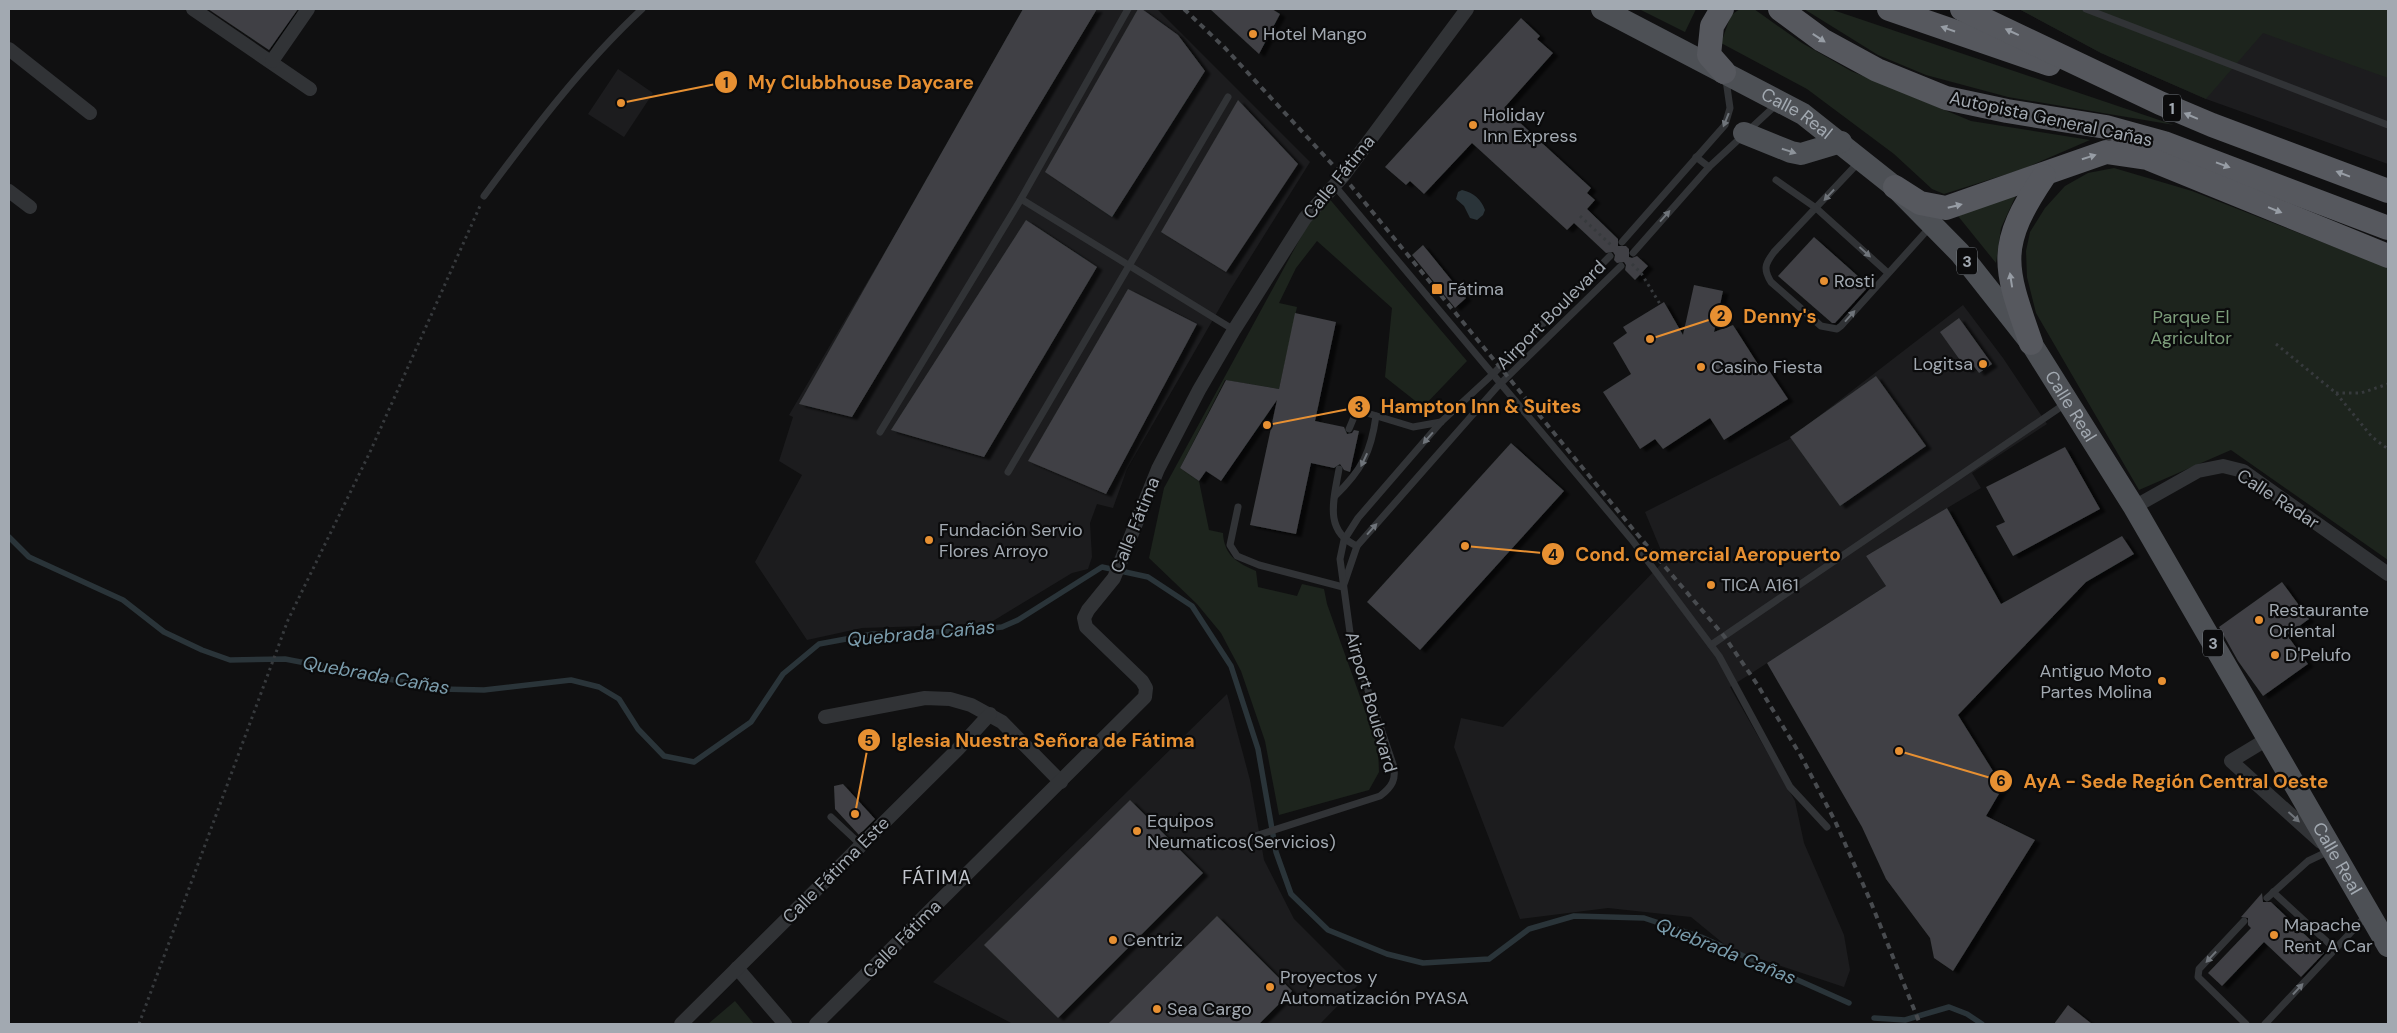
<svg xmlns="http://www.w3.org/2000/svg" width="2397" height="1033" font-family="'DM Sans',sans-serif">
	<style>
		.built { fill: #1c1c1e }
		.green { fill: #1d241d }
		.water { fill: #2a3439 }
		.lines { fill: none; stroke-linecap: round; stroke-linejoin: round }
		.stream { stroke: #2a3439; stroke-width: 5.5 }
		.building { fill: #3f4044; filter: url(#shadow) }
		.path { stroke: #373a3d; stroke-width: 3; stroke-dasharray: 2.5 4; stroke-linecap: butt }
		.service { stroke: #313336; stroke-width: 7 }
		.minor { stroke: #313336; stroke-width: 14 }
		.primary { stroke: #4d5055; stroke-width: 22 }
		.trunk { stroke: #56585e; stroke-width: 24 }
		.rail { stroke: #484b4f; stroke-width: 4; stroke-dasharray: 6 5; stroke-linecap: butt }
		.oneway { fill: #979da5 }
		.oneway2 { fill: #6f747a }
		.oneway3 { fill: #8d939a }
		.poi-dot { fill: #e79032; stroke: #0b0b0c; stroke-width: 2 }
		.labels { text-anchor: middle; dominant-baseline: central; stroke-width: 4.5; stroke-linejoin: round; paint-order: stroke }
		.shield { fill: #0b0b0c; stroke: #757a80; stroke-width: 1 }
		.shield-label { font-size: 16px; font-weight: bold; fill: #a2a9b1 }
		.poi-label { font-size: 18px; fill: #a2a9b1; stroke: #0b0b0c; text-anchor: start }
		.street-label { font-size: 18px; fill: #a2a9b1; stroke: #0b0b0c }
		.park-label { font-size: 18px; fill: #7c9c7a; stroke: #0b0b0c }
		.water-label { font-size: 19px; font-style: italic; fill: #7a9cac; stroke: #0b0b0c }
		.neighbourhood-label { font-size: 19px; letter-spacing: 1px; fill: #c3c7ce; stroke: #0b0b0c }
		.leader { fill: none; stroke: #e79032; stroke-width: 2 }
		.callout-dot { fill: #e79032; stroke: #0b0b0c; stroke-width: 2 }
		.mark-label { font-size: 15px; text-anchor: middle; font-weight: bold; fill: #111 }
		.callout-label { font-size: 19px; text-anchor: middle; font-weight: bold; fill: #e79032; stroke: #0b0b0c; stroke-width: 4.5; stroke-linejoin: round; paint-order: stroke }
	</style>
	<defs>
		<filter id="shadow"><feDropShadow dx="5.5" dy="3" stdDeviation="1" flood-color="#0009"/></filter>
	</defs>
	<rect width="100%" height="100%" fill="#101011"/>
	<!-- built -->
	<g class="built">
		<path d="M1023,9H1157L1310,162L1230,290L1127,469L1113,508L1097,504L1090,523L1092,557L1088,569L1072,573L993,621L958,625L862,628L807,640L755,562L802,475L779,461L793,417L789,415L909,211Z"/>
		<path d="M2019,9H2388V164L2206,99L2101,53Z"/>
		<path d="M618,69L653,93L624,137L588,114Z"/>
		<path d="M1963,305L2003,358L2047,424L1972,473L1981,488L1866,556L1886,586L1730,687L1795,801L1804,843L1844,935L1850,970L1844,987L1730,949L1691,917L1608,908L1520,919L1454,747L1461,718L1503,727L1665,560L1645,512L1788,440Z"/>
		<path d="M1227,694L1250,780L1264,860L1294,919L1359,984L1320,1024H1013L933,982Z"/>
	</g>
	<!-- green -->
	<g class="green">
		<path d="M1639,9H1696L1685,32Z"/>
		<path d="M1740,9H1754L1802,43L1851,71L1971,121L2090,140L2023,169L1944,194L1932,189L1894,154L1807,89L1721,43L1731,15Z"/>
		<path d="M1804,9H1830L2174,125L2008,97L1926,75L1878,55Z"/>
		<path d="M2019,9H2388V78L2263,33L2206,99L2101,53Z"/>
		<path d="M2114,168L2192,191L2388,268V560L2231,450L2139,490L2036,313L2027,277L2026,251L2030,232L2045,208L2065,186L2088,173Z"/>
		<path d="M2017,193L2001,228L1996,263L1958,216Z"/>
		<path d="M1327,196L1467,361L1423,407L1385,377L1392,308L1317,241L1296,268L1279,303L1297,307L1279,389L1225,380L1180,468L1199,481L1209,530L1223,533C1224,556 1238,563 1256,571L1258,587L1297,596L1302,584L1324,589L1327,604L1378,747L1379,772L1369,790L1279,815L1265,741L1241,671L1221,633L1197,604L1149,558L1164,488L1308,224Z"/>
		<path d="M735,1001L754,1024H708Z"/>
	</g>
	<!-- water -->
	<path class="water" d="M1462,190C1474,193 1481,199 1485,210L1483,215L1477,220L1470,218L1464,206L1456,199L1458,192Z"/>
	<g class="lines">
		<!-- stream -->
		<g class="stream">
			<path d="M9,537L29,557L123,600L164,632L202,650L230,660L285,659L440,689L484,690L571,680L599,687L619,699L638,729L664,756L694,762L751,722L783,674L819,644L873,634L965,631L1002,627L1018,620L1102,567L1148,577L1192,606L1231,666L1258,749L1276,852L1291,894L1328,930L1387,954L1423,963L1489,959L1529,929L1574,916L1644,918L1701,937L1849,1003"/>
			<path d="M1874,1018L1905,1020L1949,1007L1967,1014L1982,1024"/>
		</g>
	</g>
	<!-- building -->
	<g class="building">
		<path d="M208,9H298L269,50Z"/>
		<path d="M1023,9H1097L852,417L799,404Z"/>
		<path d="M1138,9H1142L1178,35L1205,71L1112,217L1045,172Z"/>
		<path d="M1210,9H1272L1280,14L1259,54Z"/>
		<path d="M1521,18L1540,36L1537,39L1553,53L1504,108L1591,188L1587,193L1595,200L1587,209L1618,239V246H1626L1629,249V257L1632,258L1637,256L1648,266L1635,280L1625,270L1626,265L1624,262L1617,263L1614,260L1615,255L1613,252L1606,253L1574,223L1567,230L1472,143L1424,194L1410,181L1406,185L1385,167Z"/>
		<path d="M1238,100L1298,164L1226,272L1161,232Z"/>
		<path d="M1026,220L1097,267L984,457L891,430Z"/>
		<path d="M1814,237L1869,286L1835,323H1832L1778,276Z"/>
		<path d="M1423,245L1466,298L1455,308L1412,255Z"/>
		<path d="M1694,285L1723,291L1714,332L1733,325L1761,369L1766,366L1788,399L1724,440L1710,418L1663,449L1655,439L1640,449L1603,392L1631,374L1613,343L1627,333L1623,327L1664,302L1683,335Z"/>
		<path d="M1128,289L1197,324L1106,494L1028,461Z"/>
		<path d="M1295,313L1336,322L1315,421L1344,427L1347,434L1352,433L1354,430L1359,431L1350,472L1344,470L1340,464L1334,468L1311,463L1296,534L1250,525L1277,400L1221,481L1206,471L1199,481L1180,468L1226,380L1279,389Z"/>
		<path d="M1959,318L1992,364L1979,373L1973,365L1967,370L1940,332Z"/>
		<path d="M1876,376L1926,446L1840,506L1790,437Z"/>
		<path d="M1511,443L1564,491L1420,650L1367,602Z"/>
		<path d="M2065,447L2100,509L2013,556L1996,526L2005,522L1986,487Z"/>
		<path d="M1947,508L2001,604L2122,536L2134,554L2086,582L1958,715L2003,787L1986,816L2035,840L1953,971L1934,958L1930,938L1886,879L1862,827L1767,663L1886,586L1866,556Z"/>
		<path d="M2282,582L2309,619L2287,635L2308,664L2263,696L2238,661L2219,627Z"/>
		<path d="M843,784L875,819L859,835L835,809L834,786Z"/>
		<path d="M1130,800L1203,873L1058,1018L984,945Z"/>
		<path d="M2262,893L2263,902H2271L2324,953L2301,977L2264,942L2222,986L2208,973L2251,928L2248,925V918L2241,917Z"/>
		<path d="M1217,916L1292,991L1259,1024H1108Z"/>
		<path d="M2068,1005L2092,1024H2054Z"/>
	</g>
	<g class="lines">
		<!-- path -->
		<g class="path">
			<path d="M1580,216L1611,245"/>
			<path d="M1632,264L1641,273L1660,304"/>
			<path d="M2276,344L2336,393L2372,437L2388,449"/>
			<path d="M2336,393H2361L2388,384"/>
			<path d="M139,1024L288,620L370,452L480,206"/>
		</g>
		<!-- service -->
		<g class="service">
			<path d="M2086,9L2388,125"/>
			<path d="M1696,157L1709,167"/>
			<path d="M1858,163L1774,252C1765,264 1763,269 1771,282L1821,326L1837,329L1841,326L1931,226"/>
			<path d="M1776,180L1816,208L1888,273"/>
			<path d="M1334,185L1632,540L1719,656L1790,787L1827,827"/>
			<path d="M484,196C533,130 582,65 642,9"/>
			<path d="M1021,199L1234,330"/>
			<path d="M1622,242L1725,125L1730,108L1726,80"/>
			<path d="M1633,253L1709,167L1777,104"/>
			<path d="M1349,429L1357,410L1413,427L1441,422"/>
			<path d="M880,432L1021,199L1128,9"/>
			<path d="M1339,469C1334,499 1323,531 1357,546"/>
			<path d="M1008,472L1228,97"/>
			<path d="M1335,496C1362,470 1371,452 1376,416"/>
			<path d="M1238,507L1230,545L1237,556L1259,565L1343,587"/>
			<path d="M1344,584L1357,546L1497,387L1621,266"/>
			<path d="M1711,645L2065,404"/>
			<path d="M831,817L861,845"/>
			<path d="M1252,837L1380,796C1392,787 1397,779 1393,764L1351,640L1340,559L1344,540L1358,518L1441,422L1493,374L1610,256"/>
			<path d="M2273,892L2335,949"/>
			<path d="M2267,898L2308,861L2331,850"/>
			<path d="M2244,921L2199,969L2198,977L2246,1024"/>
			<path d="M2265,1024L2367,915"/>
		</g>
		<!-- minor -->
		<g class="minor">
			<path d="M193,9L310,89"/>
			<path d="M9,49L90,113"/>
			<path d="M272,61L308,9"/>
			<path d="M9,191L30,207"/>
			<path d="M2134,507L2198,471L2223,466L2243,471L2388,574"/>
			<path d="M825,717L925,698L950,699L971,705L1002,722L1061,782"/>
			<path d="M2269,738L2231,761L2321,842"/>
			<path d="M737,968L785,1024"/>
			<path d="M681,1024L958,749L990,714"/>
			<path d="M816,1024L1145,697L1146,688L1142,681L1086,627L1084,618L1088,610L1114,578L1158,469L1199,390L1234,330L1305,218L1343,176L1467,9"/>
		</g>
		<!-- primary -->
		<g class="primary">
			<path id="s1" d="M1602,9L1803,114L1895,187L1960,253L2031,343L2134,507L2388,946"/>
			<path d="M1744,133L1791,152L1801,154L1841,142"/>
		</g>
		<!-- trunk -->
		<g class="trunk">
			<path d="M1722,9L1712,26L1709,55L1724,72"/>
			<path d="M1780,9L1822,40L1877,70L1946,98L2007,111L2106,127L2164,143L2388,228"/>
			<path d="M1889,9L2049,64"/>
			<path d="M1962,9L2160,103L2212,125L2388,191"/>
			<path d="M1895,187L1920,203L1946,208L2106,152L2147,158L2388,256"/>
			<path d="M2031,343C2004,266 1996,247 2044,176"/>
		</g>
		<!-- rail -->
		<path class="rail" d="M1184,9L1225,48L1343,176L1632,528L1724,636L1757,684L1801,756L1835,821L1870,900L1920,1024"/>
	</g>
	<!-- one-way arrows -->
	<defs><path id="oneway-solid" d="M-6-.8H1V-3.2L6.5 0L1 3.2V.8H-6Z" transform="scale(1.25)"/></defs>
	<g class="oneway">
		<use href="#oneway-solid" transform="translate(1948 29) rotate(-161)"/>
		<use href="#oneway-solid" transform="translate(2012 32) rotate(-155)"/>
		<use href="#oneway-solid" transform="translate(1819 38) rotate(33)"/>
		<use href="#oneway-solid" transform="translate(2191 116) rotate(-157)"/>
		<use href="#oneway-solid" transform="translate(2089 157) rotate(-18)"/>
		<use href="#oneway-solid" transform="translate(2223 165) rotate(20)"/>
		<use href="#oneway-solid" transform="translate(2343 174) rotate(-159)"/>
		<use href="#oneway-solid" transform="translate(1955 206) rotate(-14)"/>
		<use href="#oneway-solid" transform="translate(2275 210) rotate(22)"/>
		<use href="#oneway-solid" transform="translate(2011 280) rotate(-99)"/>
	</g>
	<g class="oneway2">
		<use href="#oneway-solid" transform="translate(1726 120) rotate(112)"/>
		<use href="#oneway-solid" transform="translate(1829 195) rotate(133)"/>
		<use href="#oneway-solid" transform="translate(1665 216) rotate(-48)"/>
		<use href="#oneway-solid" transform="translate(1865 252) rotate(42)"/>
		<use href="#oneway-solid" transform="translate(1850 316) rotate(-48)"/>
		<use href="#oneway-solid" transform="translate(1428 438) rotate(131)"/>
		<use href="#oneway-solid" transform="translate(1364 460) rotate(115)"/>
		<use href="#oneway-solid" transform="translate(1372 529) rotate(-48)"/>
		<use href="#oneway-solid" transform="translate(2294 817) rotate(42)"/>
		<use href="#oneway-solid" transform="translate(2211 957) rotate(133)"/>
		<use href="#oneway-solid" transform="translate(2298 989) rotate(-47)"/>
	</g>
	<use class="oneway3" href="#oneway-solid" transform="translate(1789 151) rotate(17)"/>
	<!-- markers -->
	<g class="poi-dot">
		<circle cx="1253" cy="34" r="5"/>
		<circle cx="1473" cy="125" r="5"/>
		<circle cx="1824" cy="281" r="5"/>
		<rect x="1431" y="283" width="12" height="12" rx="2.5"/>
		<circle cx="1983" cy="364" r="5"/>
		<circle cx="1701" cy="367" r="5"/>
		<circle cx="929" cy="540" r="5"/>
		<circle cx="1711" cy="585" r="5"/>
		<circle cx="2259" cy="620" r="5"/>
		<circle cx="2275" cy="655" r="5"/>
		<circle cx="2162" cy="681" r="5"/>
		<circle cx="1137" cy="831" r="5"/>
		<circle cx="2274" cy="935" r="5"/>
		<circle cx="1113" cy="940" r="5"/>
		<circle cx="1270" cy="987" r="5"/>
		<circle cx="1157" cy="1009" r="5"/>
	</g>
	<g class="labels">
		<!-- shield labels -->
		<g class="shield">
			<rect x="2163" y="94.5" width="18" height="27" rx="4"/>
			<rect x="1957" y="247.5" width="20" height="27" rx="4"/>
			<rect x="2203" y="629.5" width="20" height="27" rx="4"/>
		</g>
		<g class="shield-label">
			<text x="2172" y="108">1</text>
			<text x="1967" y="261">3</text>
			<text x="2213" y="643">3</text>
		</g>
		<!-- poi labels -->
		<g class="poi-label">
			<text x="1263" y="34">Hotel Mango</text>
			<text x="1483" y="115">Holiday<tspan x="1483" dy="21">Inn Express</tspan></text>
			<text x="1834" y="281">Rosti</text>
			<text x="1448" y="289">Fátima</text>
			<text x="1973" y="364" text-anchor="end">Logitsa</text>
			<text x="1711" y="367">Casino Fiesta</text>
			<text x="939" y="530">Fundación Servio<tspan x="939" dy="21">Flores Arroyo</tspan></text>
			<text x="1721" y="585">TICA A161</text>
			<text x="2269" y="610">Restaurante<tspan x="2269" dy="21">Oriental</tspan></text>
			<text x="2285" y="655">D'Pelufo</text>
			<text x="2152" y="671" text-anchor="end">Antiguo Moto<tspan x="2152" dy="21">Partes Molina</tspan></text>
			<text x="1147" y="821">Equipos<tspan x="1147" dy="21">Neumaticos(Servicios)</tspan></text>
			<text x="2284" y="925">Mapache<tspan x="2284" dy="21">Rent A Car</tspan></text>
			<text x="1123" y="940">Centriz</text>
			<text x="1280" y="977">Proyectos y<tspan x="1280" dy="21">Automatización PYASA</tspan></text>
			<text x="1167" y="1009">Sea Cargo</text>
		</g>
		<!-- street labels -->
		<g class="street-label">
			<text stroke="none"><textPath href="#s1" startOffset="221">Calle Real</textPath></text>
			<text transform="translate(2051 119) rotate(12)">Autopista General Cañas</text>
			<text transform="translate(1339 177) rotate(-51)">Calle Fátima</text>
			<text transform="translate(1551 315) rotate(-45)">Airport Boulevard</text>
			<text stroke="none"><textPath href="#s1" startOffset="626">Calle Real</textPath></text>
			<text transform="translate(2278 499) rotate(33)">Calle Radar</text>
			<text transform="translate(1135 525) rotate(-68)">Calle Fátima</text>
			<text transform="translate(1371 702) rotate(74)">Airport Boulevard</text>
			<text stroke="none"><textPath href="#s1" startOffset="1151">Calle Real</textPath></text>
			<text transform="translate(836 870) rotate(-45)">Calle Fátima Este</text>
			<text transform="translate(902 939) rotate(-45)">Calle Fátima</text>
		</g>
		<!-- park labels -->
		<g class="park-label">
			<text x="2191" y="317">Parque El<tspan x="2191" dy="21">Agricultor</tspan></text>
		</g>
		<!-- water labels -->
		<g class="water-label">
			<text transform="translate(921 633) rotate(-5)">Quebrada Cañas</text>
			<text transform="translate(376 675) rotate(10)">Quebrada Cañas</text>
			<text transform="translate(1726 951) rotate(22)">Quebrada Cañas</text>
		</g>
		<!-- neighbourhood labels -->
		<g class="neighbourhood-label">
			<text x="937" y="877">FÁTIMA</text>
		</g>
	</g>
	<!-- callouts -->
	<path class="leader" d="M621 103L726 82M1650 339L1721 316M1267 425L1359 407M1465 546L1553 554M855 814L869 740M1899 751L2001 781"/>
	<g class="callout-dot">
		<circle cx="621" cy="103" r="5"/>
		<circle cx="1650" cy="339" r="5"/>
		<circle cx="1267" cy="425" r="5"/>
		<circle cx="1465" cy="546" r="5"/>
		<circle cx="855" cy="814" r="5"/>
		<circle cx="1899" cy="751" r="5"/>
		<circle cx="726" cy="82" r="12"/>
		<circle cx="1721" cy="316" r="12"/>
		<circle cx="1359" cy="407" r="12"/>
		<circle cx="1553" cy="554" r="12"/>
		<circle cx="869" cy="740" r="12"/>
		<circle cx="2001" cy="781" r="12"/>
	</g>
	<g class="mark-label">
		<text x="726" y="88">1</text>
		<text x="1721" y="321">2</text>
		<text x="1359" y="412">3</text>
		<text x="1553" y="560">4</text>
		<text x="869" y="746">5</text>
		<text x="2001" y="786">6</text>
	</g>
	<g class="callout-label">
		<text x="861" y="89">My Clubbhouse Daycare</text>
		<text x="1780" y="323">Denny's</text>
		<text x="1481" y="413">Hampton Inn &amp; Suites</text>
		<text x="1708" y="561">Cond. Comercial Aeropuerto</text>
		<text x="1043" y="747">Iglesia Nuestra Señora de Fátima</text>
		<text x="2176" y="788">AyA - Sede Región Central Oeste</text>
	</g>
	<!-- border -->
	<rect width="2397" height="1033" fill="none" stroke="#a2a9b1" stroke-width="20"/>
</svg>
